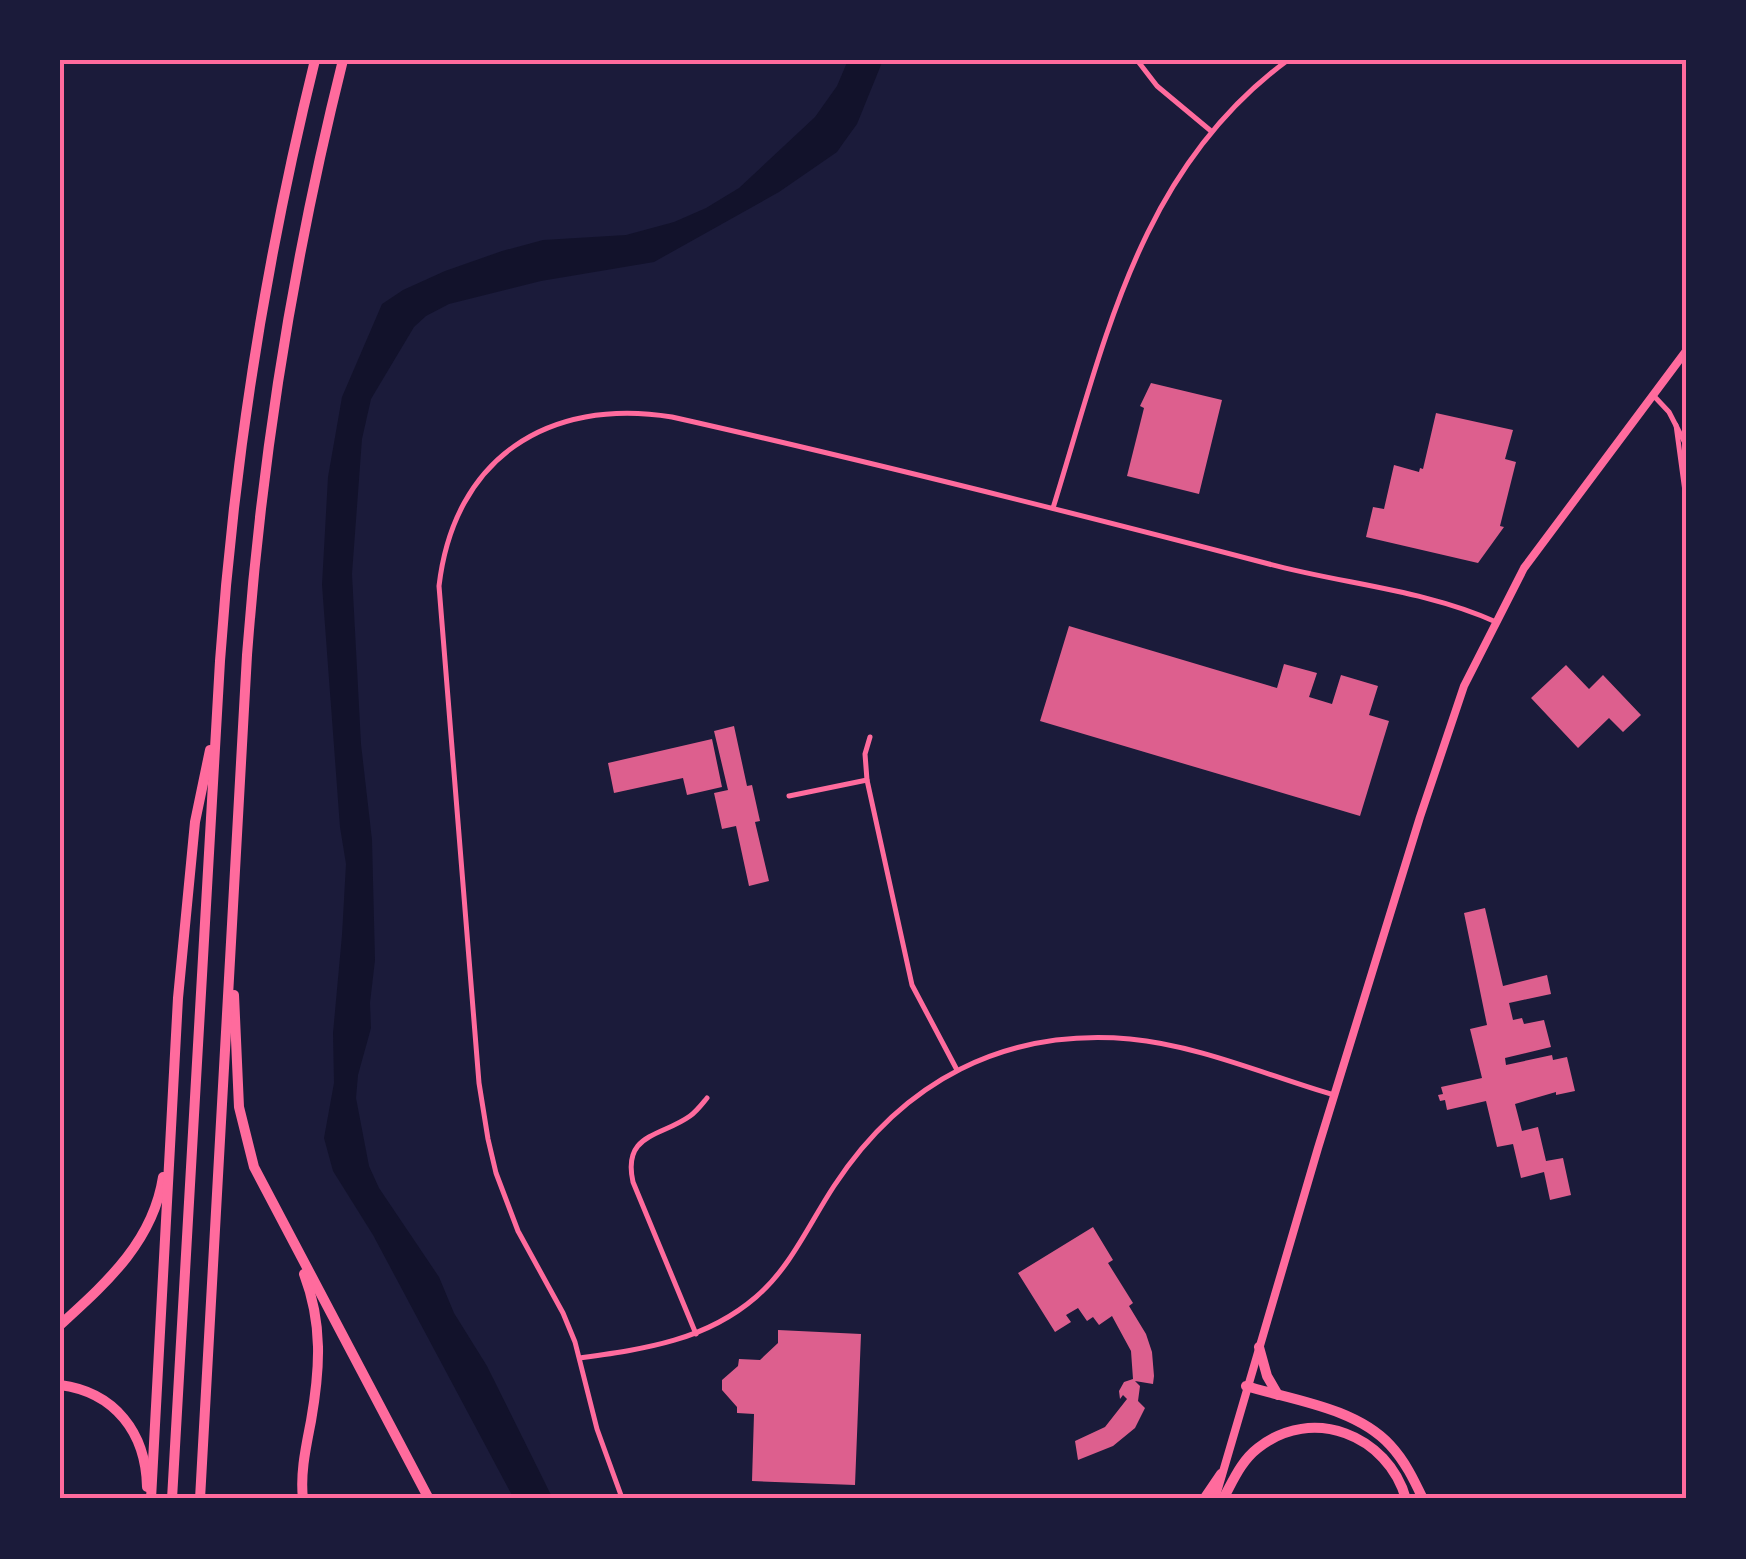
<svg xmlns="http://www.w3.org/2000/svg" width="1746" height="1559" font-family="Mulish,sans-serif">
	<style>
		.water { fill: #12122b }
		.building { fill: #dd5f8e }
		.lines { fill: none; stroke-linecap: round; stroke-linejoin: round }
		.minor { stroke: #ff6b9d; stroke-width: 5 }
		.secondary { stroke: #ff6b9d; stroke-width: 8 }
		.motorway { stroke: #ff6b9d; stroke-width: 10 }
		.neatline { fill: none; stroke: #ff6b9d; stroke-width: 4 }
	</style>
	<rect width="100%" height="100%" fill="#1b1b3a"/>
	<!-- water -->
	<path class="water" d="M848,60H883L857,124L844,142L837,152L779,192L654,262L541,281L449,304L426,316L414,327L371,399L362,439L352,574L361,744L372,840L375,960L370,1003L371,1028L358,1075L356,1098L369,1166L379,1188L439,1277L454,1313L487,1366L553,1499H514L373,1235L333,1171L324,1138L334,1083L333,1033L342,935L346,864L340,827L322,585L328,477L342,397L382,304L403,290L445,271L502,251L543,240L626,235L674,222L706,208L739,188L815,117L837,86Z"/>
	<!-- building -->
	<g class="building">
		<path d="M1151,383L1222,400L1199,494L1127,476L1144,408L1140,406Z"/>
		<path d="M1436,413L1513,430L1505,459L1516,462L1500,526L1504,527L1478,563L1366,537L1373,507L1384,509L1394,465L1419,472L1420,468L1423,469Z"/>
		<path d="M1069,626L1277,688L1284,664L1317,673L1309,697L1332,704L1341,675L1378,686L1369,715L1389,721L1360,816L1040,721Z"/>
		<path d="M1566,665L1589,689L1603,675L1641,715L1623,732L1609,718L1578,748L1531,698Z"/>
		<path d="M734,726L747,786L752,785L760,821L755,822L769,881L749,886L736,826L722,829L714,793L728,790L714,731Z"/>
		<path d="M712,739L722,787L687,795L683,778L614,793L608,763Z"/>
		<path d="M1485,908L1503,986L1547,975L1551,994L1509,1003L1513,1020L1522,1018L1524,1024L1544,1020L1551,1047L1505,1058L1506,1065L1552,1055L1553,1060L1567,1057L1575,1091L1556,1095V1092L1515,1104L1522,1131L1538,1127L1546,1161L1563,1158L1571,1195L1550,1200L1544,1172L1521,1178L1513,1144L1497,1147L1486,1101L1447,1110L1445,1100L1440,1101L1438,1095L1443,1094L1441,1087L1482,1078L1470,1029L1487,1025L1464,913Z"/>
		<path d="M1093,1227L1113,1260L1108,1263L1133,1303L1129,1306L1146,1334L1152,1352L1154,1376L1153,1384L1135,1381L1140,1386L1138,1401L1145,1408L1135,1428L1113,1446L1078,1460L1075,1441L1105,1427L1127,1399L1123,1395L1120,1399L1119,1391L1124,1382L1133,1379L1131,1351L1112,1316L1099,1325L1093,1317L1087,1321L1078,1308L1066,1315L1071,1322L1055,1332L1018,1273Z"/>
		<path d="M778,1330L861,1334L855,1485L752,1481L754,1414L737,1413V1407L722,1390V1380L738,1366L739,1359L760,1360L778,1343Z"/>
	</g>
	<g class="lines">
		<!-- minor -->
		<g class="minor">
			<path d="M1137,60L1157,86L1211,131"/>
			<path d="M1653,395L1669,412L1686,445"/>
			<path d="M1676,425L1686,499"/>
			<path d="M1053,508C1105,341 1139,169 1288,60"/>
			<path d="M870,737L865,754L867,780L912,985L957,1070"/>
			<path d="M789,796L867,780"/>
			<path d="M696,1334L633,1182C622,1133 661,1137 690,1116C697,1111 702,1104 707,1098"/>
			<path d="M580,1358C644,1349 705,1341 756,1297C791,1267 809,1224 834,1186C903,1081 1004,1028 1130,1039C1197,1045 1269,1076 1334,1095"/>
			<path d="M622,1498L597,1429L575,1342L563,1313L518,1231L496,1173L488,1139L479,1083L439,586C454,458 548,397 672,417C872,462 1070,512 1269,564C1343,584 1426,590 1496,622"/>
		</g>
		<!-- secondary -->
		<path class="secondary" d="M1215,1499L1318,1148L1420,817L1464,686L1524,568L1686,351"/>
		<!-- motorway -->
		<g class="motorway">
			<path d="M234,995L239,1107L254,1167L429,1499"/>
			<path d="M60,1325C106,1283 153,1242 163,1177"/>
			<path d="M1259,1347L1267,1376L1278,1395"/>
			<path d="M60,1385C115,1392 146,1433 147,1487"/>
			<path d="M1246,1386C1293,1400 1356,1408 1390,1445C1405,1461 1414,1480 1423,1499"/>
			<path d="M151,1499L178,998L195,822L210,750"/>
			<path d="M172,1499L220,661C234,458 266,258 315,60"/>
			<path d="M200,1499L247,655C262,454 294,256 343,60"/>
			<path d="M303,1499C300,1473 306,1447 311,1421C320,1369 323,1324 304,1274"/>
			<path d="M1204,1499L1221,1474"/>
			<path d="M1223,1499C1233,1481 1241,1461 1258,1448C1312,1405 1388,1435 1406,1499"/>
		</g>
	</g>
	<!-- border -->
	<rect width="1746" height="1559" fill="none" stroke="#1b1b3a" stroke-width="125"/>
	<rect x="62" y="62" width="1622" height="1434" class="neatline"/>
</svg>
